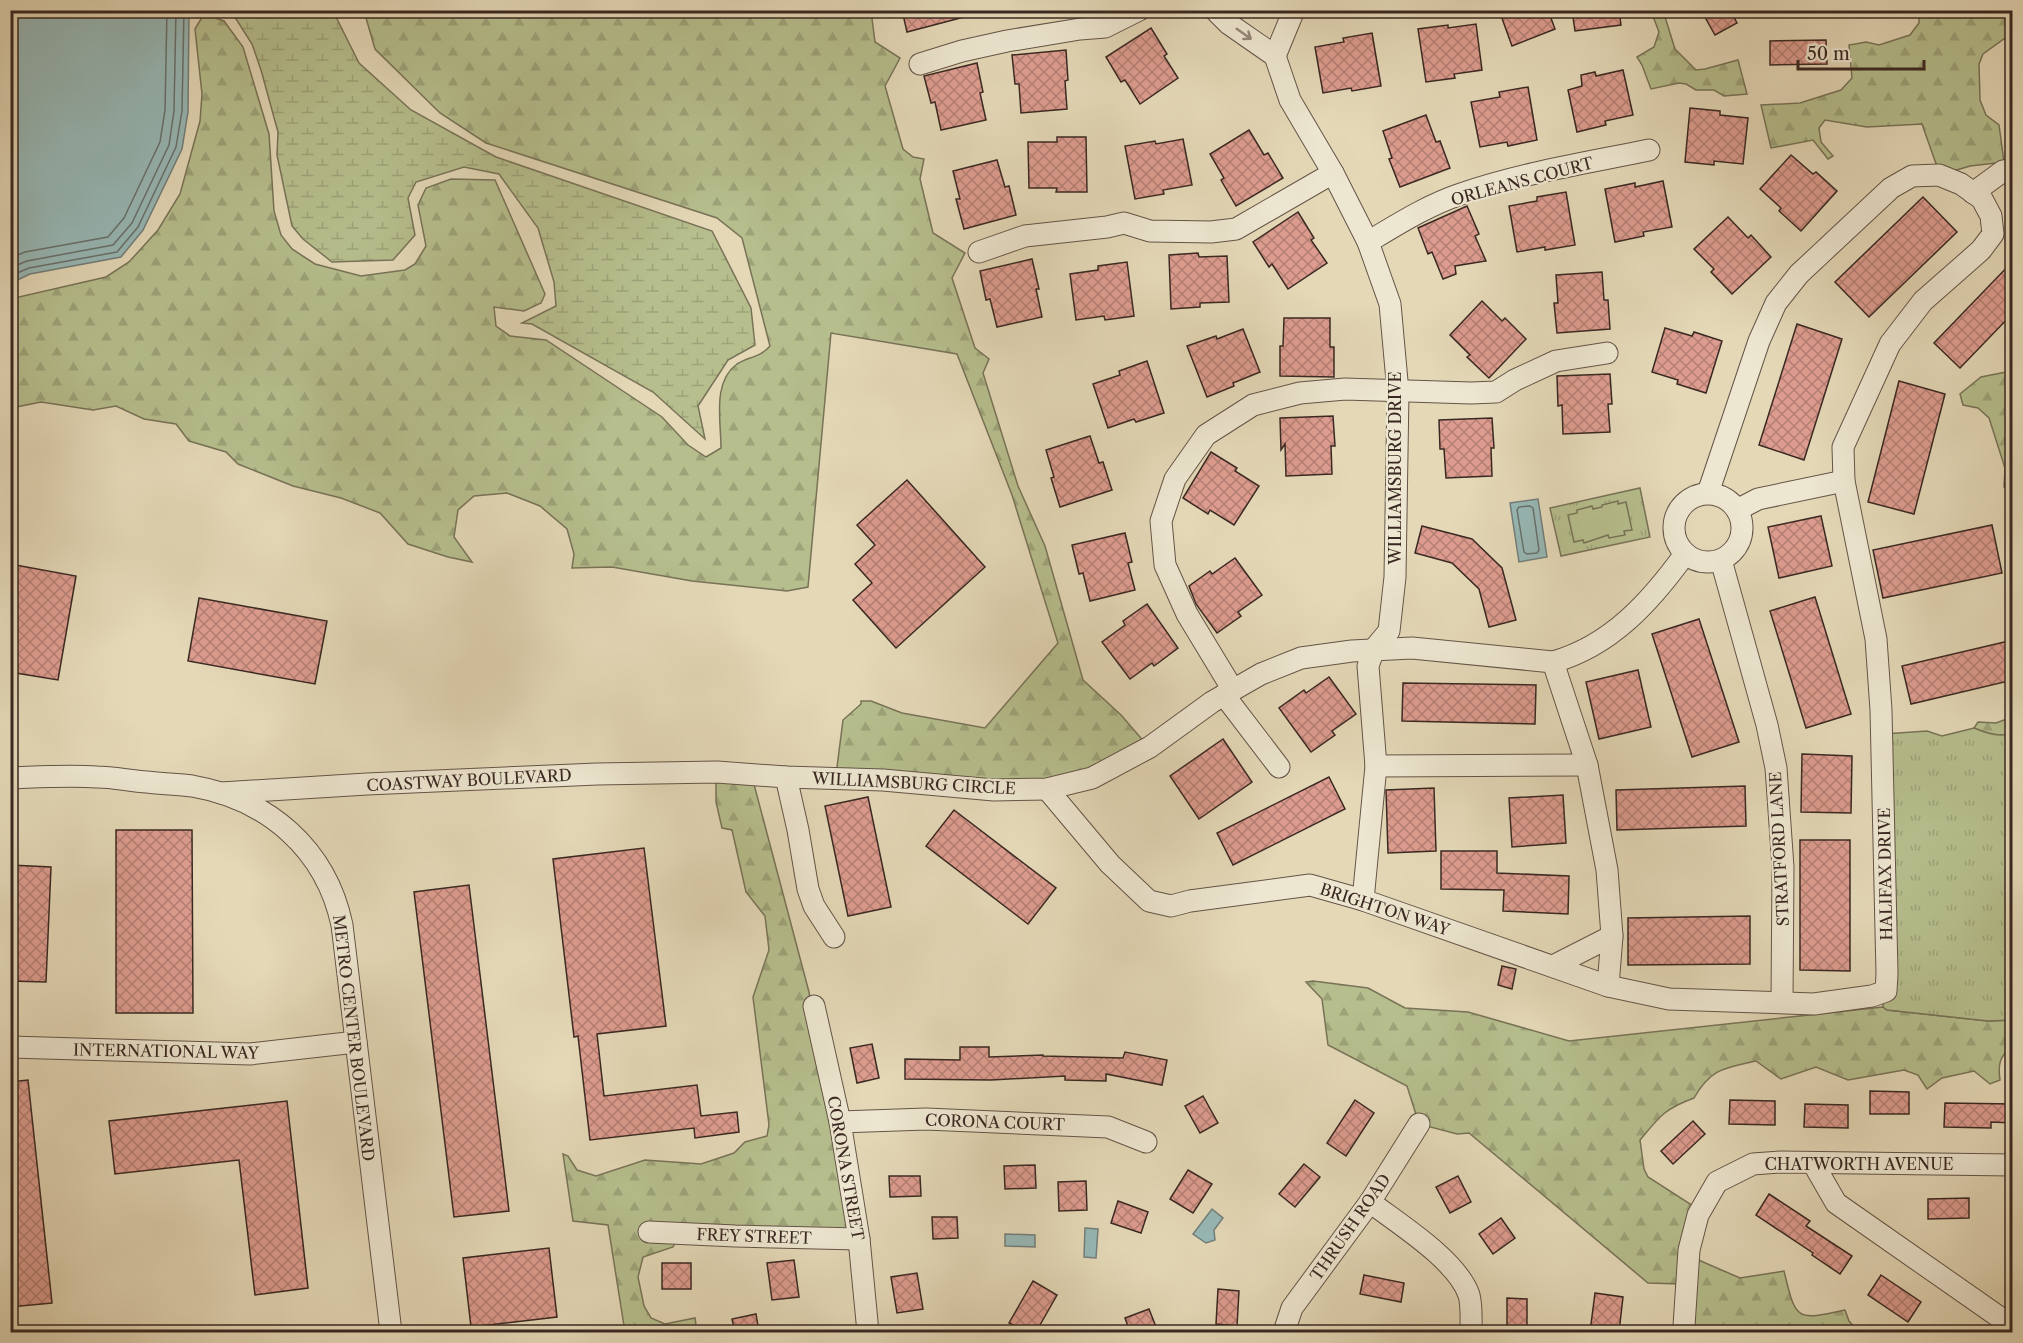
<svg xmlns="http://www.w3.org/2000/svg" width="2023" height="1343" font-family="'Libre Caslon Text',serif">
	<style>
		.forest { fill: url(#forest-firs); stroke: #787358; stroke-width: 1.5 }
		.wetland { fill: url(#wetland-marsh); stroke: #787358; stroke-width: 1.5 }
		.park { fill: url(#park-tufts); stroke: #787358; stroke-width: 1.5 }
		.garden { fill: #b6be8d; stroke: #787358; stroke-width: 1.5 }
		.water { fill: #97b8b6; stroke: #727e7b; stroke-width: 1.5 }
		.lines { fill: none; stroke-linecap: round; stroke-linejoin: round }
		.shore { stroke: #68706c; stroke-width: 1.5 }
		.building { fill: url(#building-cross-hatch); stroke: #3a2822; stroke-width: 1.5 }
		.minor-casing { stroke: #645447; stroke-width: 23 }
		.minor { stroke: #ede6d0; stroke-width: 21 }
		.oneway { stroke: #948779 }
		.labels { text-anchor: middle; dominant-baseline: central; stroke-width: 4.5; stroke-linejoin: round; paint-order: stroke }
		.street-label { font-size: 16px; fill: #3a2822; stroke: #ede6d0 }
	</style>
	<defs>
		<pattern id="forest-firs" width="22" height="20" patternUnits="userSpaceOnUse" patternTransform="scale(1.5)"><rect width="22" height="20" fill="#b6be8d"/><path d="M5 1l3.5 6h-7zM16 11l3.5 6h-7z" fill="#9da379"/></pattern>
		<pattern id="wetland-marsh" width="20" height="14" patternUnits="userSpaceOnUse" patternTransform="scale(1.5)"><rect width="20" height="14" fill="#b6be8d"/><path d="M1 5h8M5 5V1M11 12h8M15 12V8" fill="none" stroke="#9da379"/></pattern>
		<pattern id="park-tufts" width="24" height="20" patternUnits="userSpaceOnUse" patternTransform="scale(1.5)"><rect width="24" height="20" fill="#b6be8d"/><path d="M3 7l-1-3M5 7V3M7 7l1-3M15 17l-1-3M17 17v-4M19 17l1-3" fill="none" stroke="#9da379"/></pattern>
		<pattern id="building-cross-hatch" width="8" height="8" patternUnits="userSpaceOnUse" patternTransform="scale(1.5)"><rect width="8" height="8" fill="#dd9c8f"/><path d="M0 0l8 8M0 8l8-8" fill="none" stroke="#b47f74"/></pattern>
	</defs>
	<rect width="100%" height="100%" fill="#e4d8b7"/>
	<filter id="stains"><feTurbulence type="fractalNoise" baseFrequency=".00333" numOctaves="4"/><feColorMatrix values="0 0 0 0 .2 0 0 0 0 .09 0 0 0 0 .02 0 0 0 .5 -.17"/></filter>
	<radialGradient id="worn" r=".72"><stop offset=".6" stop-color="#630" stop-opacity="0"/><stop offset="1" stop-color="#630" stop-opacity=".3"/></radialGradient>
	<!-- forest -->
	<g class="forest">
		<path d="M364,11H871L875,42L900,58L885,86L903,149L913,157L924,159L920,179L933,233L965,253L952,278L975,348L989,359L983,373L1018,486L1045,546L1083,680L1121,715L1146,744L1059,786L836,775L843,720L861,704V701H871L902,713L985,728L1058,643L1012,495L957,354L831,333L808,587L787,591L692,581L612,567L572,568L574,554L567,529L540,506L507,493L474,496L458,510L454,537L472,562L448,557L408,544L380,513L341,498L293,486L238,464L226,452L189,441L176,424L144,419L116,406L93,410L41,402L11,408L10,299L106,277L129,262L158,230L180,194L200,121L202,94L195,29L204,14L224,21L243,47L269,134L274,211L281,235L292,249L315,264L361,276L405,270L415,264L426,246L418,205L426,188L451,179L495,180L545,294L541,303L524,311L494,307L496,326L510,336L546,340L662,417L688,445L706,457L721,448C721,421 712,382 737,364C748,357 761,357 770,346L742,238L717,218L486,143L440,113L375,49Z"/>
		<path d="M1651,11H1665V17L1675,49L1696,70L1705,69L1738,60L1747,94L1724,96L1714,90H1696L1686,84L1679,83L1651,89L1642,65L1637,57L1654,47L1659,32Z"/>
		<path d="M1919,11H2012V33L1983,54L1979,64L1980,100L1986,115L1999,125L2004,162L1970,166L1940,175L1922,124L1867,127L1825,120L1819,128L1821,142L1833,156L1828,159L1813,140L1771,148L1761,105L1800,103L1841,90L1852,78L1849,45L1866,42L1879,45L1910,35L1919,23Z"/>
		<path d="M2012,367V493L2004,487L2005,468L1989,418L1978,408L1963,405L1960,394L1981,377L2006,372Z"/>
		<path d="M2012,717V733C2000,738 1986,733 1974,728L1978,722L1996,723Z"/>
		<path d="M716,773H751L809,992L856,1236H679L673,1247L643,1257L638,1277L644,1306L651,1318L665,1324L695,1318L697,1332H625L608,1225L573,1221L563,1154L568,1156L577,1170L596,1176L645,1160L701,1164L734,1153L745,1142L767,1136L769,1125L753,997L769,950L765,916L746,892L732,830L722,828L716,802Z"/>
		<path d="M1313,981L1368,988L1405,1008L1468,1012L1569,1041L1883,1007L1887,1010L1988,1021L2012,1020V1048C1999,1055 1998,1066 2000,1080L1990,1084L1974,1071L1942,1078L1927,1089L1918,1075L1904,1070L1848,1080L1816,1067L1781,1079L1756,1061C1725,1068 1711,1068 1694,1098C1664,1109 1659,1117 1640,1140L1644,1169L1648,1177L1698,1209L1687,1255L1740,1278L1784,1271C1796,1320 1795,1321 1845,1310L1849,1321L1859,1332H1684L1681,1284L1648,1283L1469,1133L1457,1134L1419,1124L1407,1086L1328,1045L1322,999L1306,982Z"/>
	</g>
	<!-- wetland -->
	<path class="wetland" d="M231,11H333L359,63L411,110L496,157L712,231L751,308L755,345L728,360L698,406L705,439L653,392L532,324L522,323L556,306L554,282L538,228L499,174L464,167L416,182L408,198L415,235L393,260L332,262L303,239L292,226L277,155L278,132L261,70L252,44Z"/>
	<!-- park -->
	<g class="park">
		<path d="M1640,488L1650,537L1561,556L1550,508Z"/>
		<path d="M1974,728C1986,733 2000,738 2012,733V1020L1988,1021L1887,1010L1883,1007L1884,734L1927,731L1942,736Z"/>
	</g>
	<!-- garden -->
	<path class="garden" d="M1618,501V504L1626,502L1632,530L1624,531L1625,535L1609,538L1608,535L1584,543L1583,540L1574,542L1568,515L1577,513V510L1592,506L1593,509L1602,507V505Z"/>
	<!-- water -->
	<g class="water">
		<path d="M189,10L188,112L182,149L143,230L121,257L30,274L11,283V11Z"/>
		<path d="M1538,499L1547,557L1519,562L1510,503Z"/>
		<path d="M1212,1209L1223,1218L1214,1230L1215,1240L1206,1243L1193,1234Z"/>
		<path d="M1085,1228L1098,1229L1096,1258L1084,1257Z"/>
		<path d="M1005,1234L1035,1235V1247L1005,1246Z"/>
	</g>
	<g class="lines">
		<!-- shore -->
		<g class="shore">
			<path d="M10,258L25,252L108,237L124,218L160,142L165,110L167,10"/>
			<path d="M10,268L27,261L113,245L132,223L169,145L174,111L176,10"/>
			<path d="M10,276L29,268L117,252L138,227L176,147L182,111L184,10"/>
			<path d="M1530,506L1533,508L1539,550L1537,553L1527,554L1524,552L1517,510L1519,507Z"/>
		</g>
	</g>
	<!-- building -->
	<g class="building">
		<path d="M902,10H971L972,15L907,32Z"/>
		<path d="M1499,10H1548L1555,29L1512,46Z"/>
		<path d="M1572,10H1619L1621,25L1575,31Z"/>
		<path d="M1701,10H1730L1737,23L1715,35Z"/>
		<path d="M1476,24L1482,70L1454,74L1455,78L1426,82L1418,29L1448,25V28Z"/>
		<path d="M1151,28L1167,54L1164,56L1178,78L1140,104L1125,80L1121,82L1106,57Z"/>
		<path d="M1372,33L1381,86L1352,91L1351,88L1323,93L1315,47L1344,42L1343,38Z"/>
		<path d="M1826,40L1827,64L1770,65V41Z"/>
		<path d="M1066,50L1068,80L1065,81L1067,109L1021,113L1019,84H1015L1012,55Z"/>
		<path d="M977,63L983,92L980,93L986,120L941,130L935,102L931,103L924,76Z"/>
		<path d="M1623,70L1633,115L1605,121L1606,125L1577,132L1568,90L1582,86L1581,75L1595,72L1596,76Z"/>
		<path d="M1528,87L1537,140L1508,146L1507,142L1480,147L1471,102L1500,97L1499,92Z"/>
		<path d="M1690,108L1720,111V115L1748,118L1743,164L1714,161V165L1685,162Z"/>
		<path d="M1426,115L1436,142L1440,141L1450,168L1400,187L1389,159L1392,158L1383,131Z"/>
		<path d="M1249,130L1264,155L1268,153L1283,178L1236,206L1221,180L1224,178L1210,154Z"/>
		<path d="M1057,137H1086L1087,192H1056L1057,188H1029L1028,142H1057Z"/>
		<path d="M1183,139L1192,185L1163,190L1164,194L1135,199L1125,146L1155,141L1156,144Z"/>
		<path d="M1791,155L1813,174L1816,172L1837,191L1801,231L1779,211L1781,208L1760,189Z"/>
		<path d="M997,160L1005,187L1009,186L1016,215L964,229L956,199H960L953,171Z"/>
		<path d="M1663,181L1672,227L1643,232L1644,236L1615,242L1605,189L1635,183V187Z"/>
		<path d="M1566,192L1575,245L1545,250V247L1517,252L1509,206L1537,201V197Z"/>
		<path d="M1923,197L1957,232L1869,317L1835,282Z"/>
		<path d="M1467,206L1479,234L1475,236L1486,261L1455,266L1456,274L1443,279L1432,252L1428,254L1418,228Z"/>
		<path d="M1298,212L1314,238L1311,240L1327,263L1288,289L1272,264L1269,267L1253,242Z"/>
		<path d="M1728,217L1748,238L1751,235L1771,257L1732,294L1711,272L1714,269L1694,249Z"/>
		<path d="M1198,253L1199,257L1227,256L1229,302L1200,303V307L1171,309L1169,255Z"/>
		<path d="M1032,259L1039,289H1036L1042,317L997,327L990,299L986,300L980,271Z"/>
		<path d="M2013,261V313L1960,368L1934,343Z"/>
		<path d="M1127,262L1134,316L1105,320L1104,316L1076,320L1070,274L1098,270V266Z"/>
		<path d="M1602,272L1604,300H1608L1610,329L1557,333L1554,303H1558L1556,275Z"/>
		<path d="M1482,301L1502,321L1505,318L1526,339L1489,378L1467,357L1470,355L1450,335Z"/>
		<path d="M1284,318H1330V347H1334V377L1280,376V346H1283Z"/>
		<path d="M1797,324L1842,339L1804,460L1759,445Z"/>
		<path d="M1665,328L1692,336L1694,332L1722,341L1706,393L1677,384L1678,380L1652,372Z"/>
		<path d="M1243,329L1260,372L1233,383L1234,386L1207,397L1187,346L1216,336L1217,339Z"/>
		<path d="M1147,361L1164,413L1136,422L1134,419L1108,428L1093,384L1120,375L1119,371Z"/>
		<path d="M1610,374L1612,404H1608L1610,432L1563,434L1562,405L1558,406L1557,376Z"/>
		<path d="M1899,381L1945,394L1914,514L1868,502Z"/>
		<path d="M1333,416L1335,446H1331L1332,474L1286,476L1285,444L1281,450L1280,418Z"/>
		<path d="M1492,418L1494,448H1491L1492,476L1446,478L1444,449H1440L1439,420Z"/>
		<path d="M1090,436L1099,463L1103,462L1112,490L1060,507L1051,478L1054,477L1046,450Z"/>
		<path d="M1211,452L1237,468L1235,471L1259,486L1234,525L1210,510L1208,514L1183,498Z"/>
		<path d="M907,480L985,567L896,648L853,600L872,583L855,564L875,545L857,525Z"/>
		<path d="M1821,516L1832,566L1779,578L1768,527Z"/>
		<path d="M1992,525L2002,573L1883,598L1873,550Z"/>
		<path d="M1422,526L1472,539L1502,568L1516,620L1489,627L1479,589L1452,563L1415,553Z"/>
		<path d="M1125,533L1132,562L1128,563L1135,590L1090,601L1083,573L1079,574L1072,545Z"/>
		<path d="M1235,558L1262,595L1238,612L1241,616L1217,633L1196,604L1189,586L1210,571L1212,574Z"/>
		<path d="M10,564L76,576L58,680L10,672Z"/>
		<path d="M1815,597L1851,714L1806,728L1770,611Z"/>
		<path d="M199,598L327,621L315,684L188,661Z"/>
		<path d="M1147,604L1178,648L1154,666L1152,663L1130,679L1102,642L1125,625L1123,621Z"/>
		<path d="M1699,619L1739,742L1692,757L1652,634Z"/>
		<path d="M2013,640V680L1911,704L1902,666Z"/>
		<path d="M1638,670L1651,727L1599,739L1586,682Z"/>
		<path d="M1329,677L1356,714L1332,731L1335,735L1311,752L1279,708L1304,690L1306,693Z"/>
		<path d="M1403,683L1536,685L1535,724L1402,721Z"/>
		<path d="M1223,739L1252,782L1199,819L1170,776Z"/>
		<path d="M1802,754L1852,756L1851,813L1801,812Z"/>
		<path d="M1329,777L1345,809L1233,865L1217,833Z"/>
		<path d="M1745,786L1746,826L1617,830L1616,790Z"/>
		<path d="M1434,788L1436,851L1388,853L1386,790Z"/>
		<path d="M1563,795L1566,843L1512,847L1509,798Z"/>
		<path d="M868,797L891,907L848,916L825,806Z"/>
		<path d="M954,810L1056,888L1028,924L926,846Z"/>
		<path d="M116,830H192L193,1013H116Z"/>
		<path d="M1800,840H1850V971L1800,970Z"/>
		<path d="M644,848L666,1026L597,1034L604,1096L697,1085L701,1116L737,1112L739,1132L695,1138L694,1128L590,1140L578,1036L574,1037L553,859Z"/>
		<path d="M1441,851H1497V873L1569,876L1568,914L1503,911L1504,890L1441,889Z"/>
		<path d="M10,865L51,867L46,982L10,981Z"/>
		<path d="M469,885L509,1211L454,1217L414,892Z"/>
		<path d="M1750,916V964L1628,965V918Z"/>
		<path d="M1502,966L1516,969L1512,989L1498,985Z"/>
		<path d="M872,1044L879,1078L857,1083L850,1048Z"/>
		<path d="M960,1047H989V1057L1043,1055V1056L1123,1058L1125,1052L1167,1060L1162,1085L1106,1074V1081L1065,1080V1076L991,1080L905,1079V1059L960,1060Z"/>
		<path d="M28,1080L52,1303L10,1307V1082Z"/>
		<path d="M1870,1091L1909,1092V1114H1870Z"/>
		<path d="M1203,1096L1218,1123L1200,1133L1185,1106Z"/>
		<path d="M1355,1100L1374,1113L1346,1156L1327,1143Z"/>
		<path d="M1730,1100L1775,1101V1125L1729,1124Z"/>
		<path d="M287,1101L308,1288L255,1295L239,1160L115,1174L109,1121Z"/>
		<path d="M1945,1103L2013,1104V1123L1991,1122V1128L1944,1127Z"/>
		<path d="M1805,1104L1848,1105V1128L1804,1127Z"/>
		<path d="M1693,1121L1705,1134L1673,1164L1661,1151Z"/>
		<path d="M1304,1164L1320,1177L1295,1207L1279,1194Z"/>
		<path d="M1035,1165L1036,1188L1005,1189L1004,1166Z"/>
		<path d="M1188,1170L1212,1184L1193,1213L1170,1199Z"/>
		<path d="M889,1176H920L921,1196L890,1197Z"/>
		<path d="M1458,1176L1471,1202L1450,1213L1436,1187Z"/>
		<path d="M1086,1181L1087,1210L1059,1211L1058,1182Z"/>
		<path d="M1769,1194L1810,1221L1806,1226L1852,1256L1840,1274L1812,1255L1813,1253L1756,1215Z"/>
		<path d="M1969,1198V1218L1928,1219V1199Z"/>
		<path d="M1118,1201L1148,1212L1141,1233L1111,1223Z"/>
		<path d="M932,1217H957L958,1238L933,1239Z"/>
		<path d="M1501,1218L1515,1238L1493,1254L1479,1234Z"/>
		<path d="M549,1248L557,1317L471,1327L463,1258Z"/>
		<path d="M794,1260L799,1297L772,1300L767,1263Z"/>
		<rect x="662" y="1263" width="29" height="26"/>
		<path d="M917,1273L923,1309L897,1313L891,1277Z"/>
		<path d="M1364,1275L1404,1283L1401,1302L1360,1294Z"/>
		<path d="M1881,1275L1921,1302L1908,1322L1868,1295Z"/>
		<path d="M1033,1281L1057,1295L1036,1332H1027L1009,1323Z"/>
		<path d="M1218,1289L1239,1291L1237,1326L1216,1324Z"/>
		<path d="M1595,1293L1623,1297L1619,1332H1590Z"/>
		<path d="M1507,1298L1527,1299V1329H1507Z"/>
		<path d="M1149,1309L1158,1332H1130L1125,1318Z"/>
		<path d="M756,1314L759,1332H735L732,1319Z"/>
	</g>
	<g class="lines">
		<defs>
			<g id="minor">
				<path d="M1215,10L1229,24L1275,56L1290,100L1333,173L1368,242L1390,304L1398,392L1395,577L1389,631L1374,649L1368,666L1376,766L1363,900"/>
				<path d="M1275,56L1294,10"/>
				<path d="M920,64L962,51L1007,41L1080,29L1105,27L1139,10"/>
				<path d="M1973,193L2003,171L2012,170"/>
				<path d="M1368,242C1398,224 1428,205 1461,194C1522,173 1586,163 1649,150"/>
				<path d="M979,252L1025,236L1107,227L1124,223L1150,231L1211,232L1236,229L1333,173"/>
				<circle cx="1708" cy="528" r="34"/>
				<path d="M1737,510L1758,499L1844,481"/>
				<path d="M1721,560L1767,725L1776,768L1783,867L1782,1002"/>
				<path d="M1553,662L1587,765L1607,870L1612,936L1608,986"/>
				<path d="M1233,690L1187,614L1165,565L1161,521L1175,479L1206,435L1253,405L1300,393L1345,389L1471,393L1496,392L1515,380L1556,361L1607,353"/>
				<path d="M1224,695L1279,767"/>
				<path d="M1376,766L1587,765"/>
				<path d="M786,777L798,830L808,889L814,906L834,937"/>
				<path d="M10,778C39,777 68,775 97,777C114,777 130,781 147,782C162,784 177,784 192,786C268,799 326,849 342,925L391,1332"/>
				<path d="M1047,789L1110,864L1149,901L1171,906L1190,901L1310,885L1363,900L1608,986L1669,999L1814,1004L1872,996L1886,991L1887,974L1881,710L1876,639L1844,481L1843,447L1890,344L1923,301L1981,250L1993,234L1991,216L1982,199L1961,184L1939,175L1912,176L1891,188L1799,274L1776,303L1759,341L1708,493"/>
				<path d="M221,793L367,784L597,774L717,772L786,777L883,780L994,790L1047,789L1092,778L1150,747L1212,702L1261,674L1301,658L1352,651L1412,648L1553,662C1611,646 1651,601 1685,554"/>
				<path d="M1553,966L1612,936"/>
				<path d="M814,1006L840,1122L859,1239L868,1332"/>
				<path d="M10,1047L250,1054L356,1042"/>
				<path d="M840,1122L926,1119L1108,1127L1146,1142"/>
				<path d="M1813,1163L1836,1203L2012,1326"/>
				<path d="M1370,1202C1399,1224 1457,1260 1469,1295C1472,1306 1471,1321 1471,1332"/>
				<path d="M649,1232L735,1236L859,1239"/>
				<path d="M1684,1326L1689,1250L1698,1215L1717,1182L1753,1164L1781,1162L2012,1165"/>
				<path d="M1284,1332L1292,1308L1370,1202L1419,1124"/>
			</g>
		</defs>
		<!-- minor casing -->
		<use href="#minor" class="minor-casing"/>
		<!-- minor -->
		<use href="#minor" class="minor"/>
	</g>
	<!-- one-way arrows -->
	<defs><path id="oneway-shaft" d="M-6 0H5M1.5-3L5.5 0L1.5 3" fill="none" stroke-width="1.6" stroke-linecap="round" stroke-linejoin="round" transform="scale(1.5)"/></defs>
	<use class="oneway" href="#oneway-shaft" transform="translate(1244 34) rotate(35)"/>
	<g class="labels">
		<!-- street labels -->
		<g class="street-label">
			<text transform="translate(1522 181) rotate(-15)">ORLEANS COURT</text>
			<text transform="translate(1395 468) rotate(-90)">WILLIAMSBURG DRIVE</text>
			<text transform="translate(469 780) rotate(-3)">COASTWAY BOULEVARD</text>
			<text transform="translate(914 783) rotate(3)">WILLIAMSBURG CIRCLE</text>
			<text transform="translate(1779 849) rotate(-93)">STRATFORD LANE</text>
			<text transform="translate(1885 874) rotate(-91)">HALIFAX DRIVE</text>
			<text transform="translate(1385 909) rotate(18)">BRIGHTON WAY</text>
			<text transform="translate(354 1038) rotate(83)">METRO CENTER BOULEVARD</text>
			<text transform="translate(166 1051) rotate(1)">INTERNATIONAL WAY</text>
			<text transform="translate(995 1122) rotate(2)">CORONA COURT</text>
			<text x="1859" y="1164">CHATWORTH AVENUE</text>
			<text transform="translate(846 1168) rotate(80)">CORONA STREET</text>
			<text transform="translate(1350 1227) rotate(-55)">THRUSH ROAD</text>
			<text transform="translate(754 1236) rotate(2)">FREY STREET</text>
		</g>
	</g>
	<!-- margin -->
	<rect width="2023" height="1343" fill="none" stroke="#e4d8b7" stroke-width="36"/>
	<rect x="12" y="12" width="1999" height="1319" fill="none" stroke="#3a2822" stroke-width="3"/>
	<rect x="18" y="18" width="1987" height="1307" fill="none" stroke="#3a2822" stroke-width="1.5"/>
	<!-- scale -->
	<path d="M1798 60v9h126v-9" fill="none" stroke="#3a2822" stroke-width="3"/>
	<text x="1807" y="60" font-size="18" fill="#3a2822" stroke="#ede6d0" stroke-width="4.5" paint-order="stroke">50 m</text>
	<rect width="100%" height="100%" filter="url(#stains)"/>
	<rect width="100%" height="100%" fill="url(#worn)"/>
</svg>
